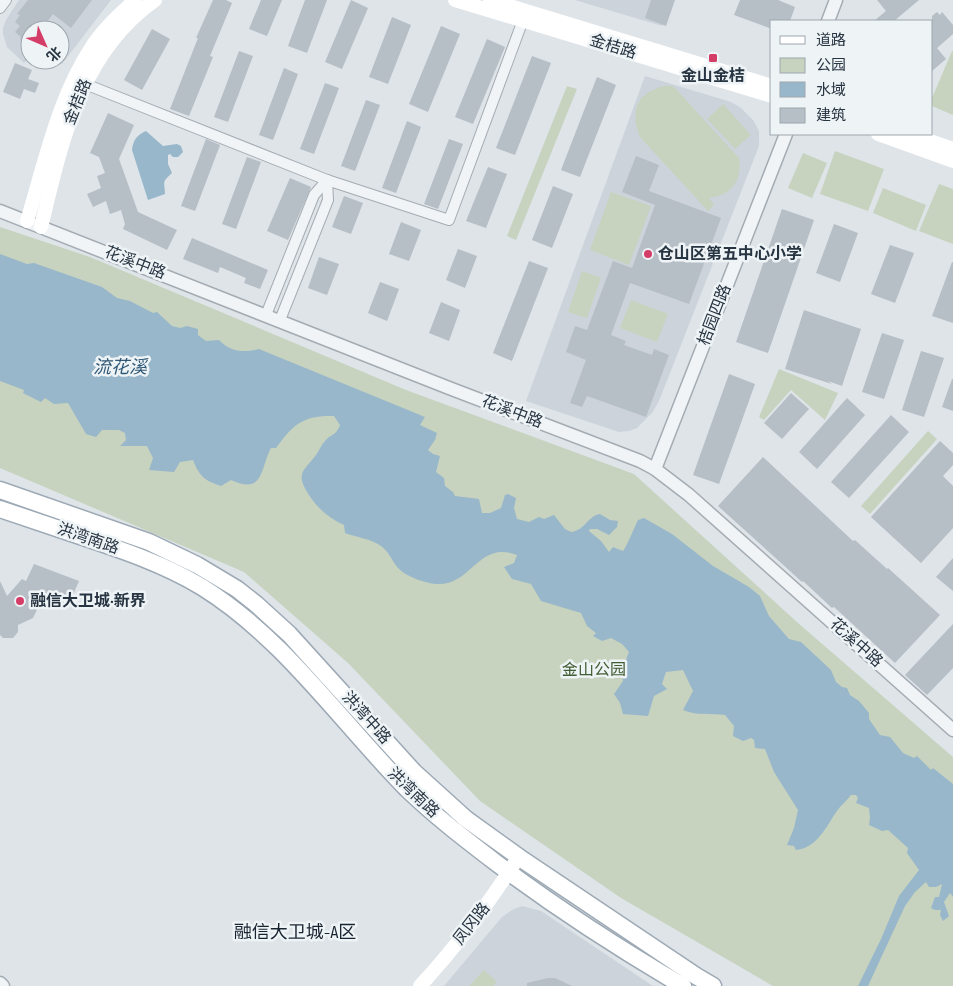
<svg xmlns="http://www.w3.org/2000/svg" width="953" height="986" font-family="'Sofia Sans Condensed','Noto Sans SC',sans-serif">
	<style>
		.built { fill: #ccd3db }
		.green { fill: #c7d3bf }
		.water { fill: #98b7cb }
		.building { fill: #b6bec6 }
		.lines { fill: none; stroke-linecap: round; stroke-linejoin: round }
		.minor-casing { stroke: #a4acb3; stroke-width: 12 }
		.tertiary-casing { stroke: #a4acb3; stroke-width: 15 }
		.primary-casing { stroke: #9daab5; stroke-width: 19 }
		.minor { stroke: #f1f4f7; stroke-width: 10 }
		.tertiary { stroke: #f1f4f7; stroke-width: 12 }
		.secondary { stroke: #fff; stroke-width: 14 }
		.primary { stroke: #fff; stroke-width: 16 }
		.poi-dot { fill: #d43d67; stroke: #eef3f6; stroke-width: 2 }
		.labels { text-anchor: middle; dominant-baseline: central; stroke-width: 5; stroke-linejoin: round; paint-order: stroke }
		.street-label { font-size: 16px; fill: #273441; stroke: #eef3f6 }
		.poi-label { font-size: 16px; font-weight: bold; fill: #273441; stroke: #eef3f6; text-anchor: start }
		.park-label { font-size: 16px; fill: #415d33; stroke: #eef3f6 }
		.water-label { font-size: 18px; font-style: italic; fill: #2f5876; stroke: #eef3f6 }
		.neighbourhood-label { font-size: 18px; fill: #192431; stroke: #eef3f6 }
	</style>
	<rect width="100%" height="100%" fill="#dfe4e9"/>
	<!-- built -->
	<g class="built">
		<path d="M19,0H111L62,64L56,60H60V30H30V57L24,63L7,47L3,34V28L6,20Z"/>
		<path d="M575,0H671L662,26Z"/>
		<path d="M645,76L731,102L741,108L753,120L759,131V146L659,401L652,413L637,428L629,431L619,432L526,401Z"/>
		<path d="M522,906L541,911L653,986H444L502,917L512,910Z"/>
	</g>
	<!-- green -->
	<g class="green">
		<path d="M952,51H953V115L932,106V98Z"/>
		<path d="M567,86L577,89L516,240L507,236Z"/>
		<path d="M664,86H672L675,88L739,158C743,180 731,196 709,198L714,205L708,211L640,137C630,111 636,93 664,86Z"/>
		<path d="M723,104L751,135L735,149L707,119Z"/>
		<path d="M835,151L884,169L868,211L820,194Z"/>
		<path d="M803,153L827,163L812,198L788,188Z"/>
		<path d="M939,184L953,189V244L919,231Z"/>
		<path d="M883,188L926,205L916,231L873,213Z"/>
		<path d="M611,192L651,206L629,265L590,250Z"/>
		<path d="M0,227L90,257L406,390L634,474L798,623L953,757V986H773L621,898L480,801L348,663L244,572L0,468Z"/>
		<path d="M582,271L601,278L587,318L568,312Z"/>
		<path d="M631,300L668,314L657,342L620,328Z"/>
		<path d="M779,369L838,393L825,420L791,390L764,420L759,417Z"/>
		<path d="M928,431L937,439L870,514L861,506Z"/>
		<path d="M484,970L497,982L493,986H469Z"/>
	</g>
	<!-- water -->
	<g class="water">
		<path d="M146,131L163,146L177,144L181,146L183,152L178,157H173L170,154L168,155V164L172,173C161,183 165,181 165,194L148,200L132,150C133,140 137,135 146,131Z"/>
		<path d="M0,254L27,264L34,263L102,287L117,298L130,301L153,313L157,312L172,326L180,328L187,326L198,329V335L206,341L219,340C230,352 244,353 259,349L425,417L420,425L437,433L435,440L428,450L433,454L440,456L436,472L444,478L445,486L453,492L455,496L479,499L482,513H490L501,508L505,495L508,494L516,498L514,508L517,519L529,522L539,517L544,519L554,515L565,529L571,532C586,530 587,516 600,514L610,520L618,521L617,527L609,535L597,529H590L589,531L601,541L609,552L613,547L623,551C626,548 635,526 638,520L644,518L672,534L713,566L749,587L760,596L769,616L789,639L801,642L831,670L836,682L842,687L847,688L850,695L859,701L869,713V719L880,735L890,737L903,753L914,758L917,756L931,770L933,768L953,784V897L950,893L944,902L949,916L943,921L940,915L941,910H935L931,908L935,897H939L942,884L936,887H929L926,882L915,892L905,906L868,986H858L881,939L899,896L919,870L907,853L908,848L888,830L882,831L869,825L870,818L869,808L856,803L858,798L856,795H851C848,799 844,803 840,807C828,822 819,848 796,850L794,846L787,845L794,828L798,810L774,772L765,749L755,748L754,740L751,738L743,741L733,736L734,726L725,715C711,713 696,716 683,710L693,691L683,670L666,672L662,684L667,689L654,696L648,716L623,714L620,703L614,694L623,681L621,673L629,652L622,644L611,638L602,641L593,636L596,633L587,626L581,613L541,601L531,584L512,579L504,567L514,563L517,555C479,540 472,584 439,584C426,584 402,576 395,564C391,558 387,550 381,546C371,539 356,537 345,533L344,525C330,519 317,508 309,495C295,473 303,472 316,455C319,451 321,445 325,441C332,433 335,437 340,425L334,416C304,415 293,424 276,448H271C260,469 264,495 231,480L221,486C205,481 199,476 193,460L180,462L174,472L149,470L153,458L147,446H120L126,440L125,433L119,430H102L96,437L86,434L68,403L54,404L45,398L41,402L23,393L24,390L0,381Z"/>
	</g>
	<!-- building -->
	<g class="building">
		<path d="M28,0H92L71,28L53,14L41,30H30V47L20,39L21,37L15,32L20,26L15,22L20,15L17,14Z"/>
		<path d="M213,0H226L232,3L210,56L213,57L189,116L170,109L198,38H196Z"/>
		<path d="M261,0H282L267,36L249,29Z"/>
		<path d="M305,0H327L307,53L288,46Z"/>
		<path d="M351,0L368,8L342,69L325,62Z"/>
		<path d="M651,0H675L666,26L645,18Z"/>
		<path d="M740,0H778L795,7L790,21H772V29L734,15Z"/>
		<path d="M877,0H919L894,21H874L886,11Z"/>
		<path d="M937,12L940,15L942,12L953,25V34L937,48L946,59L932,71V16Z"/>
		<path d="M392,17L411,25L388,84L369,77Z"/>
		<path d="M441,26L460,34L428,112L409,104Z"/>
		<path d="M152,29L170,39L142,90L124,80Z"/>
		<path d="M487,39L505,47L473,124L455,117Z"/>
		<path d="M239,51L253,56L228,122L214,117Z"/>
		<path d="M532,56L551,63L515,155L496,148Z"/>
		<path d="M15,63L32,70L28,79L39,83L35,93L24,89L20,99L3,92Z"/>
		<path d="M284,68L298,74L273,140L259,135Z"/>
		<path d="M597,77L616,85L580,177L561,170Z"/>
		<path d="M325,83L339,88L314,154L300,149Z"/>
		<path d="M366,100L380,105L355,171L341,166Z"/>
		<path d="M108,113L134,125L119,159L138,212L177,230L167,250L123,229L125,224L121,210L110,214L106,201L93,207L87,194L101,188L97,176L105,173L99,157L90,153Z"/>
		<path d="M407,121L421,127L396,193L382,188Z"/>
		<path d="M206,139L220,145L195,211L181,206Z"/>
		<path d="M449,139L463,144L438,209L424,204Z"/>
		<path d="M636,156L659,165L649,191L721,218L689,304L630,283L611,335L626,341L624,345L652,355L654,349L669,355L646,417L587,396L582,407L570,403L586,360L566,352L575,326L587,330L613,261L632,268L655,205L622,192Z"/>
		<path d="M247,157L261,162L236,229L222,224Z"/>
		<path d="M488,167L507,174L486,228L466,221Z"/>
		<path d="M290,178L311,187L288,240L267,231Z"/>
		<path d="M553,186L573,194L552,248L532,240Z"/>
		<path d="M344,196L363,203L351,234L332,227Z"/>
		<path d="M782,209L814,220L768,353L736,342Z"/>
		<path d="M401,222L421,230L409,261L389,254Z"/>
		<path d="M834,224L858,233L840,282L816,273Z"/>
		<path d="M192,238L268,270L260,289L244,283L246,278L220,267L218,273L183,259Z"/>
		<path d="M890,245L914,253L895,303L871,294Z"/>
		<path d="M458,249L477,256L465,288L446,280Z"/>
		<path d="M319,257L339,264L327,295L308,288Z"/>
		<path d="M529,261L548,268L512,361L493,353Z"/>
		<path d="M952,262H953V323L932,316Z"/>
		<path d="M380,282L399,289L387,321L368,313Z"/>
		<path d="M441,302L460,310L449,341L429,333Z"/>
		<path d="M804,310L861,329L842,386L828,381L832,384L785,369Z"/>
		<path d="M882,333L904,340L884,399L862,392Z"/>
		<path d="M921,351L944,358L924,417L902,410Z"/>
		<path d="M729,374L755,384L719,484L693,475Z"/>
		<path d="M952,379H953V411L942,407Z"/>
		<path d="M791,393L809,409L782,439L764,423Z"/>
		<path d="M847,398L865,415L817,469L799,452Z"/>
		<path d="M891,415L909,432L849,498L831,482Z"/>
		<path d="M940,441L953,453V465L943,476L953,486V528L921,563L871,517Z"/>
		<path d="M763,457L853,541L855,540L887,569L888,568L940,615L895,663L834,607L832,608L803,581L802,582L718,506Z"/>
		<path d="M953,558V591L936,577Z"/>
		<path d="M34,564L79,581L68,606L43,597L33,618L18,625V632L13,638H3L0,635V581L7,596L22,579L26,581Z"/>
		<path d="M953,624V668L927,695L905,675Z"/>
		<path d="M548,978H555L572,986H527V983Z"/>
	</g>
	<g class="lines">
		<defs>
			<g id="minor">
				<path d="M0,8L6,0"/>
				<path d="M80,82L327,180L449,220L523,20L524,14"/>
				<path d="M266,315L314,195L327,180"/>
				<path d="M280,320L328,200L327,180"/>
			</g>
			<g id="tertiary">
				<path d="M828,21L836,0"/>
				<path d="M0,211L449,388L640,461L655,469L689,495L953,730"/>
				<path d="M655,469L786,134"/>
				<path d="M0,983L3,986"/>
			</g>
			<g id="primary">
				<path d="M0,490L149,542L197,565L237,589L256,604L289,634L414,772L466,819L523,860L696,976L713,986"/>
				<path d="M0,509C27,518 54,527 80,536C122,550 164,564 202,587C284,638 340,721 407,789C435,816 465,839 495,862C555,907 618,948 683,986"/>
			</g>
		</defs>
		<!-- minor casing -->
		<use href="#minor" class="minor-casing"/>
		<!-- tertiary casing -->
		<use href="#tertiary" class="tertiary-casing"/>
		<!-- primary casing -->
		<use href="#primary" class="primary-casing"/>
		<!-- minor -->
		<use href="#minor" class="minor"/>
		<!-- tertiary -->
		<use href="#tertiary" class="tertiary"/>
		<!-- secondary -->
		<g class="secondary">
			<path d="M455,0L772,96"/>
			<path d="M490,0L772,86"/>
			<path d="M878,134L953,161"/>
			<path d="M909,134L953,149"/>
			<path d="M27,221C45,162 58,97 93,45C104,28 120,14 135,0"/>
			<path d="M41,227C62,142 79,54 155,0"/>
			<path d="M420,986C455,948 486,907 514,864"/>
		</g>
		<!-- primary -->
		<use href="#primary" class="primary"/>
	</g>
	<!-- markers -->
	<g class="poi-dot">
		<rect x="708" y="53" width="10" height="10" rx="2.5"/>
		<circle cx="648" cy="254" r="5"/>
		<circle cx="20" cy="601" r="5"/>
	</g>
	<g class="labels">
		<!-- street labels -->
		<g class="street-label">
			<text transform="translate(613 47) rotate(17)">金桔路</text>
			<text transform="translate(78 102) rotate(-68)">金桔路</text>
			<text transform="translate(135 263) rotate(21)">花溪中路</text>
			<text transform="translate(715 315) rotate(-69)">桔园四路</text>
			<text transform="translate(512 412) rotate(21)">花溪中路</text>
			<text transform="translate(88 539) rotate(19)">洪湾南路</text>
			<text transform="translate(856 643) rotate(42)">花溪中路</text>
			<text transform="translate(366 718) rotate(48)">洪湾中路</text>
			<text transform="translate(413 793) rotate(44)">洪湾南路</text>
			<text transform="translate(472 924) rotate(-52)">凤冈路</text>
		</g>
		<!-- poi labels -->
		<g class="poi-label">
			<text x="713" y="76" text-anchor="middle">金山金桔</text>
			<text x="658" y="254">仓山区第五中心小学</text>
			<text x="30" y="601">融信大卫城·新界</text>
		</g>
		<!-- park labels -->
		<g class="park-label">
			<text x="594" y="670">金山公园</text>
		</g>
		<!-- water labels -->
		<g class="water-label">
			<text x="120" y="367">流花溪</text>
		</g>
		<!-- neighbourhood labels -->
		<g class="neighbourhood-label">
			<text x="295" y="932">融信大卫城-A区</text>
		</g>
	</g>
	<!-- legend -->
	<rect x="770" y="20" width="162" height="115" fill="#eef3f6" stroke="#9ea7ae"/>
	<rect x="780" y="36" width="25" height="8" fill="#ffffff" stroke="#9ea7ae"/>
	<text x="816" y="45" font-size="15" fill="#273441">道路</text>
	<rect x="780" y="58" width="25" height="15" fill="#c7d3bf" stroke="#9ea7ae"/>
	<text x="816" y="70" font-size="15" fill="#273441">公园</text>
	<rect x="780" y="82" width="25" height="15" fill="#98b7cb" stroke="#9ea7ae"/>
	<text x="816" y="95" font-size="15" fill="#273441">水域</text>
	<rect x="780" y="108" width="25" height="15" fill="#b6bec6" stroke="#9ea7ae"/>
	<text x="816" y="120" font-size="15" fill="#273441">建筑</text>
	<!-- north arrow -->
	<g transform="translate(45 45) rotate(135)"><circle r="24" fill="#eef3f6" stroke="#9ea7ae"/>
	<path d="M0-4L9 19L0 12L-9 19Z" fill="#d43d67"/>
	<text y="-8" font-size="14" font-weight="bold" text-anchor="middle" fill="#273441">北</text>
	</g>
</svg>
